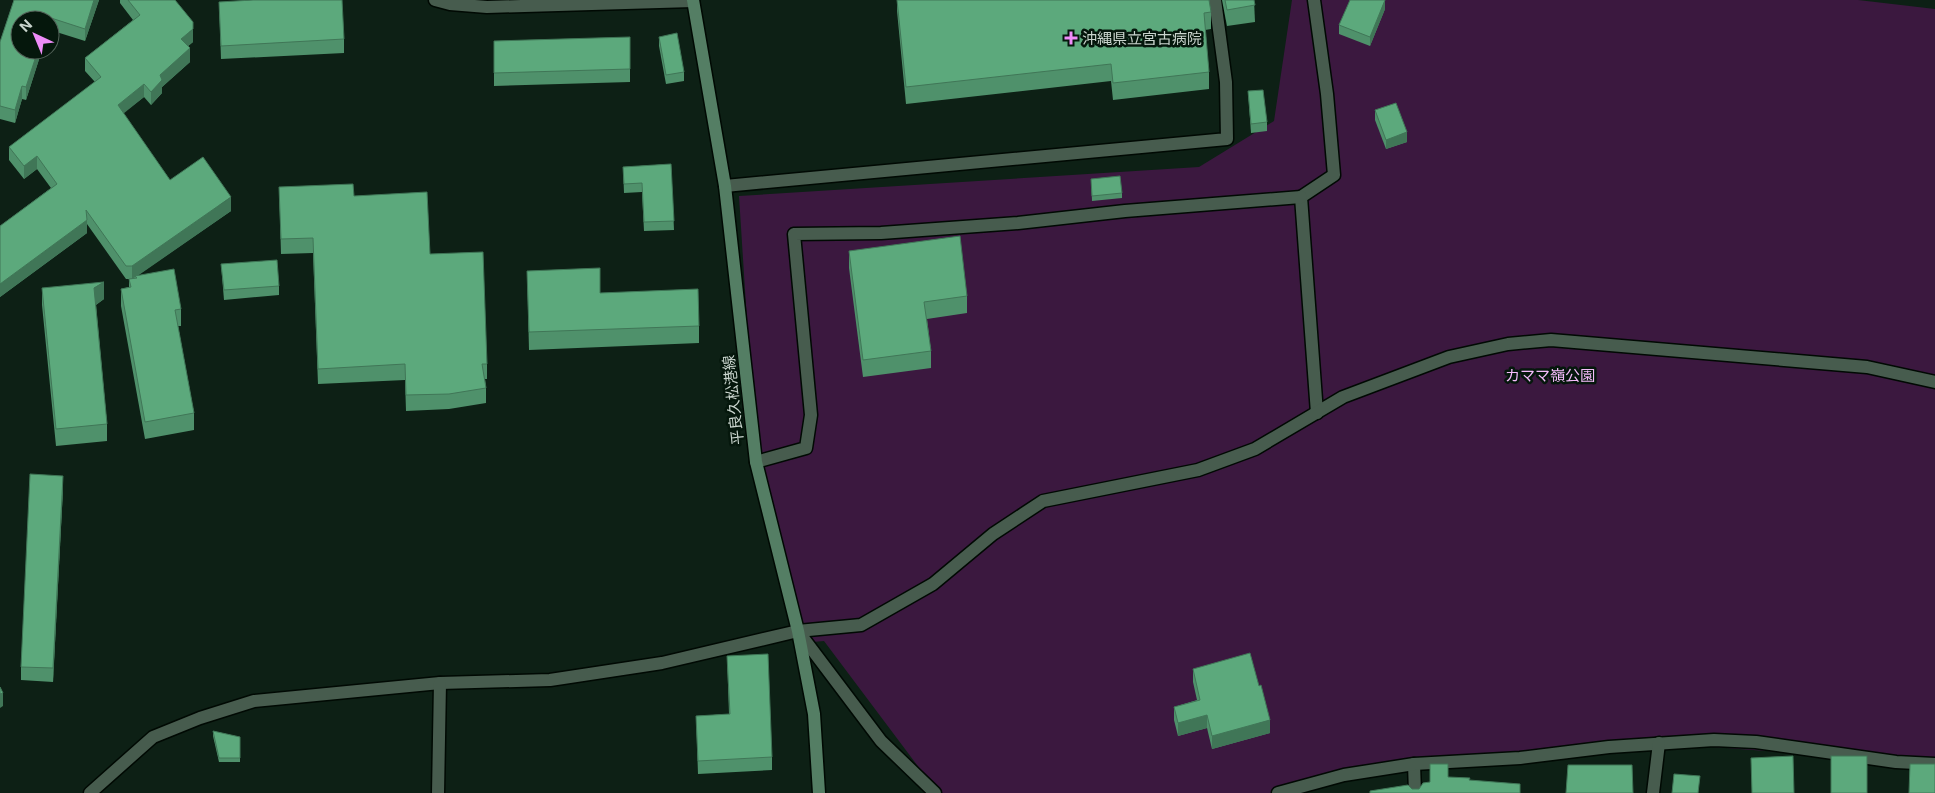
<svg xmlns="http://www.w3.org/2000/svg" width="1935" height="793" font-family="Inter,'Noto Sans JP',sans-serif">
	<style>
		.green { fill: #3b183f }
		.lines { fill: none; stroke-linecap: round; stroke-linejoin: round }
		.minor-casing { stroke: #000903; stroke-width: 15 }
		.secondary-casing { stroke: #000903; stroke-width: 15 }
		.minor { stroke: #475c4e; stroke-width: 12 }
		.secondary { stroke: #547e64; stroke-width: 12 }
		.wall { fill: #4f916b }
		.shaded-wall { fill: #407657 }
		.building { fill: #5ca97c; stroke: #407657 }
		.poi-dot { fill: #ee8cf8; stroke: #05170c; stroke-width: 2 }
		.labels { text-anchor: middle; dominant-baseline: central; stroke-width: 5; stroke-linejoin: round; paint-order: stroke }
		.poi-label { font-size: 15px; fill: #c9d4cd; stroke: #05170c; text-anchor: start }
		.park-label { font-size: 15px; fill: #f5bcfb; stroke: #05170c }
		.street-label { font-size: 15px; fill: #c9d4cd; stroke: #05170c }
	</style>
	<rect width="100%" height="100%" fill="#0d2015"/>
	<!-- green -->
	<path class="green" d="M1292,0H1858L1935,9V759H1872L1659,743L1414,764L1293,793H938L824,641L801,643L756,462L739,196L1199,167L1274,121Z"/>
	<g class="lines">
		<defs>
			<g id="minor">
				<path d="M435,0L450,4L487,7L693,1"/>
				<path d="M1314,0L1327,94L1334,175L1301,197L1317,413"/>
				<path d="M725,186L1227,139L1226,82L1215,0"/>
				<path d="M756,462L806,448L811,415L794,234L881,233L1018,223L1125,211L1301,197"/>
				<path d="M798,631L881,741L935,793"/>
				<path d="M1414,764L1415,793"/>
				<path d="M90,793L153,737L200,718L254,701L440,683L550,680L662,663L798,631L861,625L933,584L993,534L1043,501L1198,470L1255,449L1343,397L1449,357L1508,344L1551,340L1867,367L1935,382"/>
				<path d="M438,793L440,683"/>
				<path d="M1278,793L1344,775L1414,764L1520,758L1609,747L1714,740L1756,742L1896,762L1935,764"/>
				<path d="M1653,793L1659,743"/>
			</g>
			<path id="secondary" d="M693,0L725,186L756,462L798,631L814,714L819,793"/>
		</defs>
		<!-- minor casing -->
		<use href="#minor" class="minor-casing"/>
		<!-- secondary casing -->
		<use href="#secondary" class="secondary-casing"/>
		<!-- minor -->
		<use href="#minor" class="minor"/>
		<!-- secondary -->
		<use href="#secondary" class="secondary"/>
	</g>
	<!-- wall -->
	<g class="wall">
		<path d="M14,0H99L85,41L50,30V20H20L42,50L26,100L22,99L15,123L0,119V42Z"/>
		<path d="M120,0H175L193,42L188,46L190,62L162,87V93L151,105L144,97L123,113L170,180L231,211L138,275L181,309V326H178L194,413V430L145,439L121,306V289L129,287V279H126L87,224V233L0,297V226L51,188L37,169L24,179L9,160V147L95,82L85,71V58L133,20L120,3Z"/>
		<path d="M897,0H1209L1211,12V29L1205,30L1209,72V89L1113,100L1111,81L906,104L897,11Z"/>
		<path d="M1222,0H1254L1255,22L1227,26Z"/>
		<path d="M219,2L344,39V53L221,59Z"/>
		<path d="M1385,9L1370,46L1339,34V25Z"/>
		<path d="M659,37L684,72V81L666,84L659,46Z"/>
		<path d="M494,41L630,69V82L494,86Z"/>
		<path d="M1248,91L1267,122V131L1251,133Z"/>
		<path d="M1375,110L1407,142L1386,149L1375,120Z"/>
		<path d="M671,164L674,230L644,231L642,192L624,193L623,167Z"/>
		<path d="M1091,179L1122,193V198L1092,201Z"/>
		<path d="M279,187L354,196L430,254L487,364V379H485L486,388V403L449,409L406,411L405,380L318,384L313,253L281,254Z"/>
		<path d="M849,251L967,296V313L927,319L931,351V368L863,377L849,268Z"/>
		<path d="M221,264L279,286V295L224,300Z"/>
		<path d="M527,271L600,293L699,326V343L529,350Z"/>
		<path d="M42,288L104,299L96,305L107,424V441L56,446L42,305Z"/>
		<path d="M63,489L53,682L21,680V667Z"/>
		<path d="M727,656L772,757V770L698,774L696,716L729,714Z"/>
		<path d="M1193,669L1270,733L1212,749L1207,728L1178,736L1174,720V707L1197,700L1193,682Z"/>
		<path d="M213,731L240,737V762H219L213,736Z"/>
	</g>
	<!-- shaded-wall -->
	<g class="shaded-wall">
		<path d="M94,0H99L85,41V29Z"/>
		<path d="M1385,0V9L1370,46V37Z"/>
		<path d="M193,29V42L181,52V39Z"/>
		<path d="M190,48V62L162,87V93L151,105V92L160,75Z"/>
		<path d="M38,50H42L26,100V87Z"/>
		<path d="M144,84V97L118,118V105Z"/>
		<path d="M22,86V99L15,123V110Z"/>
		<path d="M1407,132V142L1386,149V140Z"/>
		<path d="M37,156V169L24,179V166Z"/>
		<path d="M231,197V211L136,277L135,276V277L132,279V266Z"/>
		<path d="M87,220V233L0,297V284Z"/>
		<path d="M104,282V299L94,306V288Z"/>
		<path d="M63,476V489L53,682V668Z"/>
		<path d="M3,693V706L0,708V694Z"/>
		<path d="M1207,715V728L1178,736V723Z"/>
		<path d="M1270,720V733L1212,749V736Z"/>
	</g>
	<!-- building -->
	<g class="building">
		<path d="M14,0H94L85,29L48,17L47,20H20V50H38L26,87L22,86L15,110L0,106V42Z"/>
		<path d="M128,0H175L193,22V29L181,39L190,48L160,75L162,80L151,92L144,84L118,105L170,180L203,157L231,197L132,266H126L86,210L87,220L0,284V226L57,184L37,156L24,166L9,147L101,77L85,58L140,15Z"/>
		<path d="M253,0H342L344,39L221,46L219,2Z"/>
		<path d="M897,0H1209L1211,12L1204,13L1209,72L1113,83L1111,64L906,87Z"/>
		<path d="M1225,0H1254L1255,5L1227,10Z"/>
		<path d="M1350,0H1385L1370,37L1339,25Z"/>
		<path d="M677,33L684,72L666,75L659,37Z"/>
		<path d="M630,37V69L494,73V41Z"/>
		<path d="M1263,90L1267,122L1251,124L1248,91Z"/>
		<path d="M1396,103L1407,132L1386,140L1375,110Z"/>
		<path d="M671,164L674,221L644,222L642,183L624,184L623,167Z"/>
		<path d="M1120,176L1122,193L1092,196L1091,179Z"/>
		<path d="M353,184L354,196L427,192L430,254L483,252L487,364H482L486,388L449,394L406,395L405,364L318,369L313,238L281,239L279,187Z"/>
		<path d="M960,236L967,296L924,302L931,351L863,360L849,251Z"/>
		<path d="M277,260L279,286L224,290L221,264Z"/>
		<path d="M600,268V293L698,289L699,326L529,332L527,271Z"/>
		<path d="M174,269L181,309L175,310L194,413L145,422L121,289L131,287L129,279L137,278L135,276Z"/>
		<path d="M104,282L94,288L107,424L56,429L42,288Z"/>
		<path d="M30,474L63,476L53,668L21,667Z"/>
		<path d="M1250,653L1259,686L1261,685L1270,720L1212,736L1207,715L1178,723L1174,707L1200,700L1193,669Z"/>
		<path d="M768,654L772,757L698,761L696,716L730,714L727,656Z"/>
		<path d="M0,687L3,693L0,694Z"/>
		<path d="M213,731L240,737V758H219Z"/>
		<path d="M1793,756L1794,793H1752L1751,758Z"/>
		<rect x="1831" y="756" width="36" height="37"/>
		<path d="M1430,764H1448V777L1470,778L1469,780L1520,784V793H1370V791L1408,785L1412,789H1419L1423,783L1430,782Z"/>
		<path d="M1910,764H1935V793H1909Z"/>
		<path d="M1568,765H1632L1633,793H1566Z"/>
		<path d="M1674,774L1700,776L1698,793H1672Z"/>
	</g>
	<!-- markers -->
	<path class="poi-dot" d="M1068.5 30.5h5v5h5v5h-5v5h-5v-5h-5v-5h5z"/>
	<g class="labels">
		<!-- poi labels -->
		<g class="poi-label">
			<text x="1082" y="38">沖縄県立宮古病院</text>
		</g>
		<!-- park labels -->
		<g class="park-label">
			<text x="1550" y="375">カママ嶺公園</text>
		</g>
		<!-- street labels -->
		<g class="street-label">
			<text transform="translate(733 400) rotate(-96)">平良久松港線</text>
		</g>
	</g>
	<!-- north arrow -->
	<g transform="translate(35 35) rotate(316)"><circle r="24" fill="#05170c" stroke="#536359"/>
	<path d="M0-4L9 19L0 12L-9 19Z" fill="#ee8cf8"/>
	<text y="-8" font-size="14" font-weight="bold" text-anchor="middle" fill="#c9d4cd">N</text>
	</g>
</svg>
